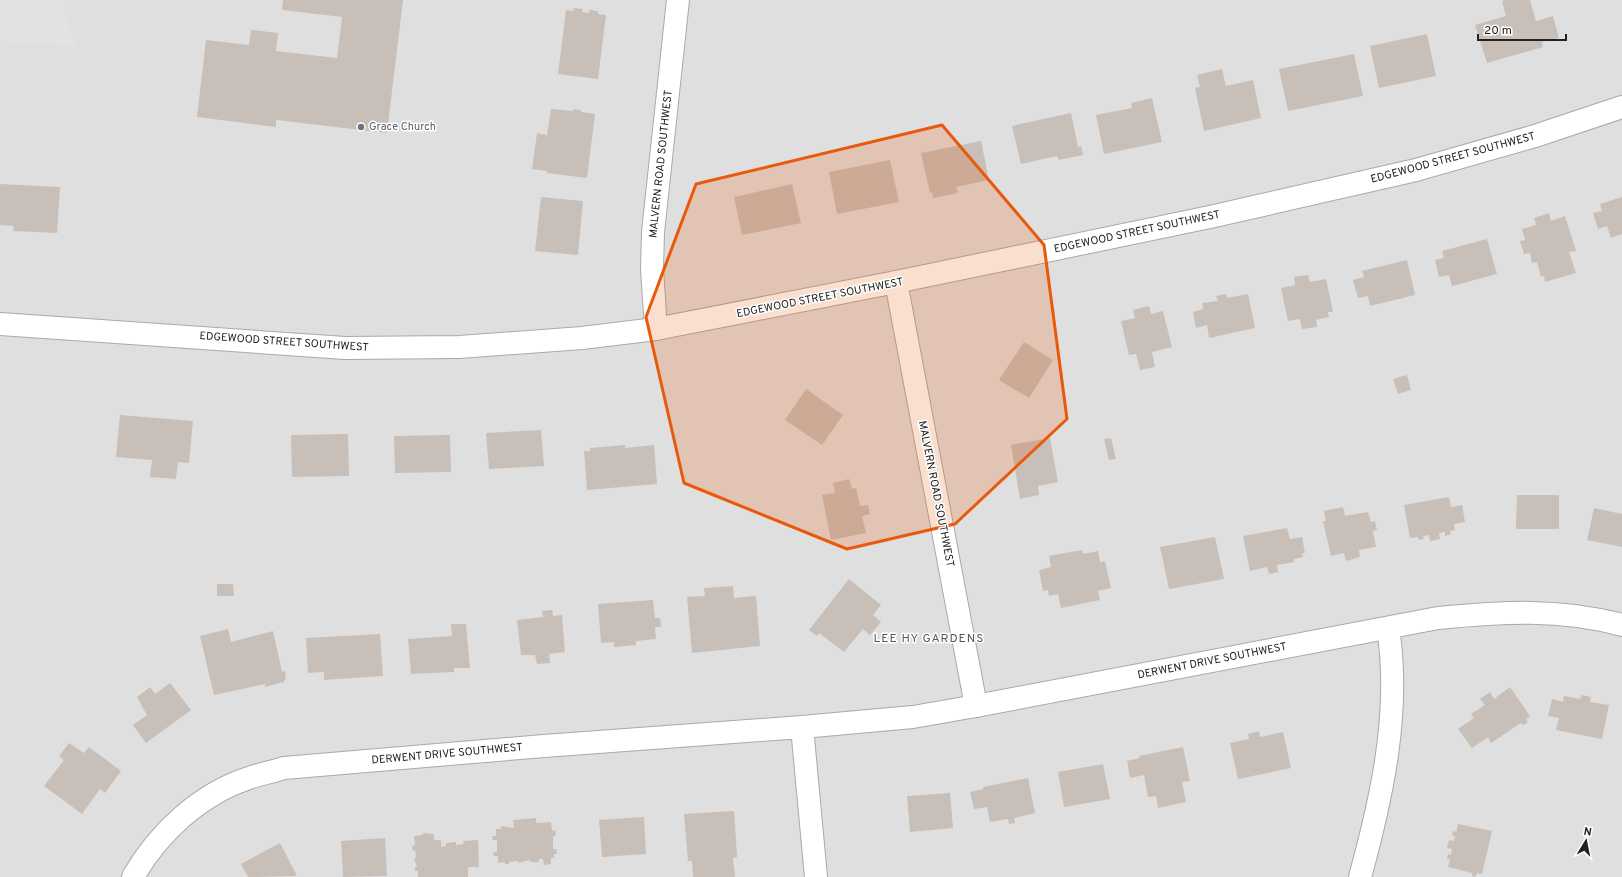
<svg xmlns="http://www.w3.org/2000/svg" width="1622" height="877" font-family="Overpass,sans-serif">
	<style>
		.residential { fill: #e0dfdf }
		.parking { fill: #e2e2e2 }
		.building { fill: #c7bfb8 }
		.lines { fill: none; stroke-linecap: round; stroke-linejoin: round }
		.minor-casing { stroke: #a9a9a9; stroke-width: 24 }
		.minor { stroke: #fff; stroke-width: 22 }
		.marked { fill: #e8590c; fill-opacity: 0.2; stroke: #e8590c; stroke-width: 3; stroke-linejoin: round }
		.worship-dot { fill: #6b7280; stroke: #fff; stroke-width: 1.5 }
		.labels { text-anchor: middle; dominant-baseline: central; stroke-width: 3; stroke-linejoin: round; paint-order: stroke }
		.worship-label { font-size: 11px; fill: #5b616d; stroke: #fff; text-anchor: start }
		.street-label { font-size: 11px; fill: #222; stroke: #fff }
		.neighbourhood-label { font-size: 12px; letter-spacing: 1px; fill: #555; stroke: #fff }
	</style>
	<rect width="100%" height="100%" fill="#f2efe9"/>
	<!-- residential -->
	<rect class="residential" x="0" y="0" width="1622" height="877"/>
	<!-- parking -->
	<path class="parking" d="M0,0H65V15L76,47L0,41Z"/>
	<!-- building -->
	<g class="building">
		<path d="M283,0H403L387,133L276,120V127L197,117L206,40L249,45L251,30L278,33L276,51L337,58L342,17L282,10Z"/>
		<path d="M1507,0H1530L1536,21L1553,16L1559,38L1542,42L1543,47L1487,63L1475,25L1506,16L1502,1Z"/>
		<path d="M574,8L583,9L582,12L589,13V10L598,11V14L606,15L598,79L558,74L566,10L573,11Z"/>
		<path d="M1427,34L1436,76L1379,88L1370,46Z"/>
		<path d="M1354,54L1363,96L1288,111L1279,69Z"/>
		<path d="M1222,69L1226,86L1253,80L1261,118L1204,131L1195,88L1200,87L1197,75Z"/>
		<path d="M1152,98L1162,142L1104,154L1096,115L1132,108L1131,103Z"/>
		<path d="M551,109L573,111L574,109L581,110V112L595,114L587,178L547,173V171L532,169L537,133L547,135Z"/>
		<path d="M1071,113L1078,147L1081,146L1083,155L1059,160L1057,156L1021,164L1012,126Z"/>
		<path d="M981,141L989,180L956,187L958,193L933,198L932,192L930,193L921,153Z"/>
		<path d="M890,160L899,202L837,214L829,172Z"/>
		<path d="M0,184L60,187L57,233L13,231L14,226L0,225Z"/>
		<path d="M792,184L801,223L742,235L734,197Z"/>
		<path d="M541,197L583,201L578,255L535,251Z"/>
		<path d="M1622,197V234L1611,238L1607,226L1598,229L1593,213L1602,211L1600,204Z"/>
		<path d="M1549,213L1551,221L1565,216L1576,251L1569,252L1576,273L1545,282L1544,276L1541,277L1537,262L1532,263L1530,253L1524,254L1520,241L1525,240L1522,229L1536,225L1534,218Z"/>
		<path d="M1487,239L1497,274L1452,286L1449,275L1439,277L1435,260L1444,258L1442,251Z"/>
		<path d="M1407,260L1415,295L1370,306L1368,296L1358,298L1353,280L1364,277L1362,271Z"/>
		<path d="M1308,275L1310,282L1326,279L1333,312H1328L1329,317L1316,320L1317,327L1302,329L1300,319L1288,321L1281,288L1295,285L1294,277Z"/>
		<path d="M1226,294L1227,298L1248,294L1255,328L1209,338L1207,325L1196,328L1193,312L1203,309L1202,303L1218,301L1216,296Z"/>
		<path d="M1149,306L1151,314L1163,311L1172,347L1152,352L1155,367L1140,370L1136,354L1129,355L1121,321L1135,318L1133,310Z"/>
		<path d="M1024,342L1053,360L1029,398L999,380Z"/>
		<path d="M1407,375L1411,390L1398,394L1393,379Z"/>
		<path d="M806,389L843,415L822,445L785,420Z"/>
		<path d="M120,415L193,421L189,463L178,462L176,479L150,477L152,460L116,457Z"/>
		<path d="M541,430L544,466L489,469L486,433Z"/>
		<path d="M348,434L349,476L292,477L291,435Z"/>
		<path d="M450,435L451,472L395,473L394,436Z"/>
		<path d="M1050,438L1058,482L1038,486L1039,495L1020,499L1011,445Z"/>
		<path d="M1111,438L1116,459L1109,460L1104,439Z"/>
		<path d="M625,445V448L654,445L657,484L587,490L584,451H590V448Z"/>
		<path d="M849,479L852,489L856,488L860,506L868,505L870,514L862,516L866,533L831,540L822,495L835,493L833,483Z"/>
		<path d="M1517,495H1559V529H1516Z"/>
		<path d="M1449,497L1451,507L1462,505L1465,522L1454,524L1455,530L1450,531L1451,534L1445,536V532L1439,533L1440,539L1430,541L1429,535L1423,536L1424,539L1419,540L1418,537L1410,538L1404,505Z"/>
		<path d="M1343,507L1345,516L1368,512L1371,522L1375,521L1377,530L1373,531L1376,547L1359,550L1360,557L1346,561L1344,553L1331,556L1323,521H1326L1324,511Z"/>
		<path d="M1594,508L1622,514V547L1587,540Z"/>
		<path d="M1287,528L1290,539L1302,537L1305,553H1302L1303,557L1294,559V562L1277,565L1278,572L1269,574L1267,567L1250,571L1243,536Z"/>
		<path d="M1215,537L1224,579L1169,589L1160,547Z"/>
		<path d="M1082,550L1083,554L1098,551L1100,562L1105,561L1111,588L1098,591L1100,600L1061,608L1058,594L1049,596L1048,590L1043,591L1039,570L1051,567L1049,556Z"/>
		<path d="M849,579L881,605L873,615L881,622L870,635L863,629L844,652L819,633L817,636L809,630Z"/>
		<path d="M217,584H233L234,596H217Z"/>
		<path d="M733,586L734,598L756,596L760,646L692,653L687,597L705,596L704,588Z"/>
		<path d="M653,600L655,618H660L661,627H655L656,639L636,641V645L614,647V642L601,643L598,604Z"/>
		<path d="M552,610L553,616L562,615L565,652L549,654L550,663L537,664L535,655H521L517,620L543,617L542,611Z"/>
		<path d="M451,624H466L470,668H454V672L411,674L408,639L452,636Z"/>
		<path d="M228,629L231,642L273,631L282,672L285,671L286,679L284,680V682L265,687V684L214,695L200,636Z"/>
		<path d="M380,634L383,676L324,680V672L308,673L306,638Z"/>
		<path d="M170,683L191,710L146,743L133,725L147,715L137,697L150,687L155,694Z"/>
		<path d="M1510,687L1530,716L1526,719L1528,722L1523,725L1521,723L1491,743L1488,737L1472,748L1458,729L1474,718L1471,714L1485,705L1480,699L1490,692L1494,699Z"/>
		<path d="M1582,695L1591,697L1590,702L1609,705L1602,739L1556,730L1559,718L1548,716L1552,699L1563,702L1564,696L1580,699Z"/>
		<path d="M1259,731L1260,737L1283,732L1291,768L1238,779L1230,743L1249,739L1248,734Z"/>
		<path d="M69,743L84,753L89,747L121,771L105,793L100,789L82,814L44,786L64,760L59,756Z"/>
		<path d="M1183,747L1190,781L1182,782L1186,802L1158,808L1156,796L1148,797L1144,775L1130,778L1127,761L1140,758L1139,756Z"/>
		<path d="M1103,764L1110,799L1064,807L1058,772Z"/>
		<path d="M1028,778L1035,813L1014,818L1015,823L1009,824L1008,819L990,822L987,807L974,809L970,792L983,789V787Z"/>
		<path d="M950,793L953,828L910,832L907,796Z"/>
		<path d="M734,811L737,857L733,858L735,877H693L692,861H688L684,814Z"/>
		<path d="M644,817L646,854L602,857L599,820Z"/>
		<path d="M536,818V823L551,822L552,831L555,830L556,836H553V849H556L557,854H554V858H551V864L544,865L543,859H539V862H531L530,860L518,863V861L509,862V864H505V862L498,863V856H494L493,852H497V840H493L492,836H496V829H501V826L514,828L513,820Z"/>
		<path d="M1458,824L1492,831L1482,874L1477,873L1475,877L1472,876V873L1448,867L1450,859H1447L1448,854L1451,855L1452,849L1447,848L1449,840L1454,841L1455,836L1452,835L1453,831L1456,832Z"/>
		<path d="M422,833L434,834V840H441V847L446,846V843L456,842V845L464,844L463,841L478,840L479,867H468V877H418V871H415V867H417L414,858H416L415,850L413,851L412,846L415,845L414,836L423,835Z"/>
		<path d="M385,838L387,876L343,877L341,841Z"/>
		<path d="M280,843L297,876L248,877L241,864Z"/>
	</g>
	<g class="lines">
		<defs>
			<g id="minor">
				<path d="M896,282L976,706"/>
				<path d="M0,324L345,348L459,347L582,338L656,329L896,282L1210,217L1416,170L1535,136L1622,107"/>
				<path d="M656,329L652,269L653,232L678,0"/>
				<path d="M802,727L913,717L976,706L1438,618C1503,612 1559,608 1622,625"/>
				<path d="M133,877C158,833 200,794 249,778C260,774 272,772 284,768L544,746L802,727L816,877"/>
				<path d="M1360,877C1382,797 1401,711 1388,628"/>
			</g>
		</defs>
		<!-- minor casing -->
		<use href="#minor" class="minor-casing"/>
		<!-- minor -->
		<use href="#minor" class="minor"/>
	</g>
	<!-- marked area -->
	<path class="marked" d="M942,125L1044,245L1067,419L955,524L847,549L684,483L646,317L696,184Z"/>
	<!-- markers -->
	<circle class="worship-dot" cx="361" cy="127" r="4"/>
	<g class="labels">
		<!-- worship labels -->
		<g class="worship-label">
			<text x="369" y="127">Grace Church</text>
		</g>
		<!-- street labels -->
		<g class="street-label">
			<text transform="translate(1453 158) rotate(-15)">EDGEWOOD STREET SOUTHWEST</text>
			<text transform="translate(661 164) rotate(-84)">MALVERN ROAD SOUTHWEST</text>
			<text transform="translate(1137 232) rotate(-12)">EDGEWOOD STREET SOUTHWEST</text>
			<text transform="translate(820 298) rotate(-11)">EDGEWOOD STREET SOUTHWEST</text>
			<text transform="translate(284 342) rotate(4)">EDGEWOOD STREET SOUTHWEST</text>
			<text transform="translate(936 494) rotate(79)">MALVERN ROAD SOUTHWEST</text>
			<text transform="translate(1212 661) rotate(-11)">DERWENT DRIVE SOUTHWEST</text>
			<text transform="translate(447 754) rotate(-5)">DERWENT DRIVE SOUTHWEST</text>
		</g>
		<!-- neighbourhood labels -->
		<g class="neighbourhood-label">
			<text x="929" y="639">LEE HY GARDENS</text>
		</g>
	</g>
	<!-- north arrow -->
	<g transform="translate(1586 841) rotate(10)" stroke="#ffffff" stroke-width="3" paint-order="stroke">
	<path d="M0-3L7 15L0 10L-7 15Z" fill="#222222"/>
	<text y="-6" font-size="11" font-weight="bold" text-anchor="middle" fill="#222222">N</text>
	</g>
	<!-- scale -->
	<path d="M1478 34v6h88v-6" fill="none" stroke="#222222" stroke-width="2"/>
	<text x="1484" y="34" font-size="12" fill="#222222" stroke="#ffffff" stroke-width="3" paint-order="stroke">20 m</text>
</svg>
